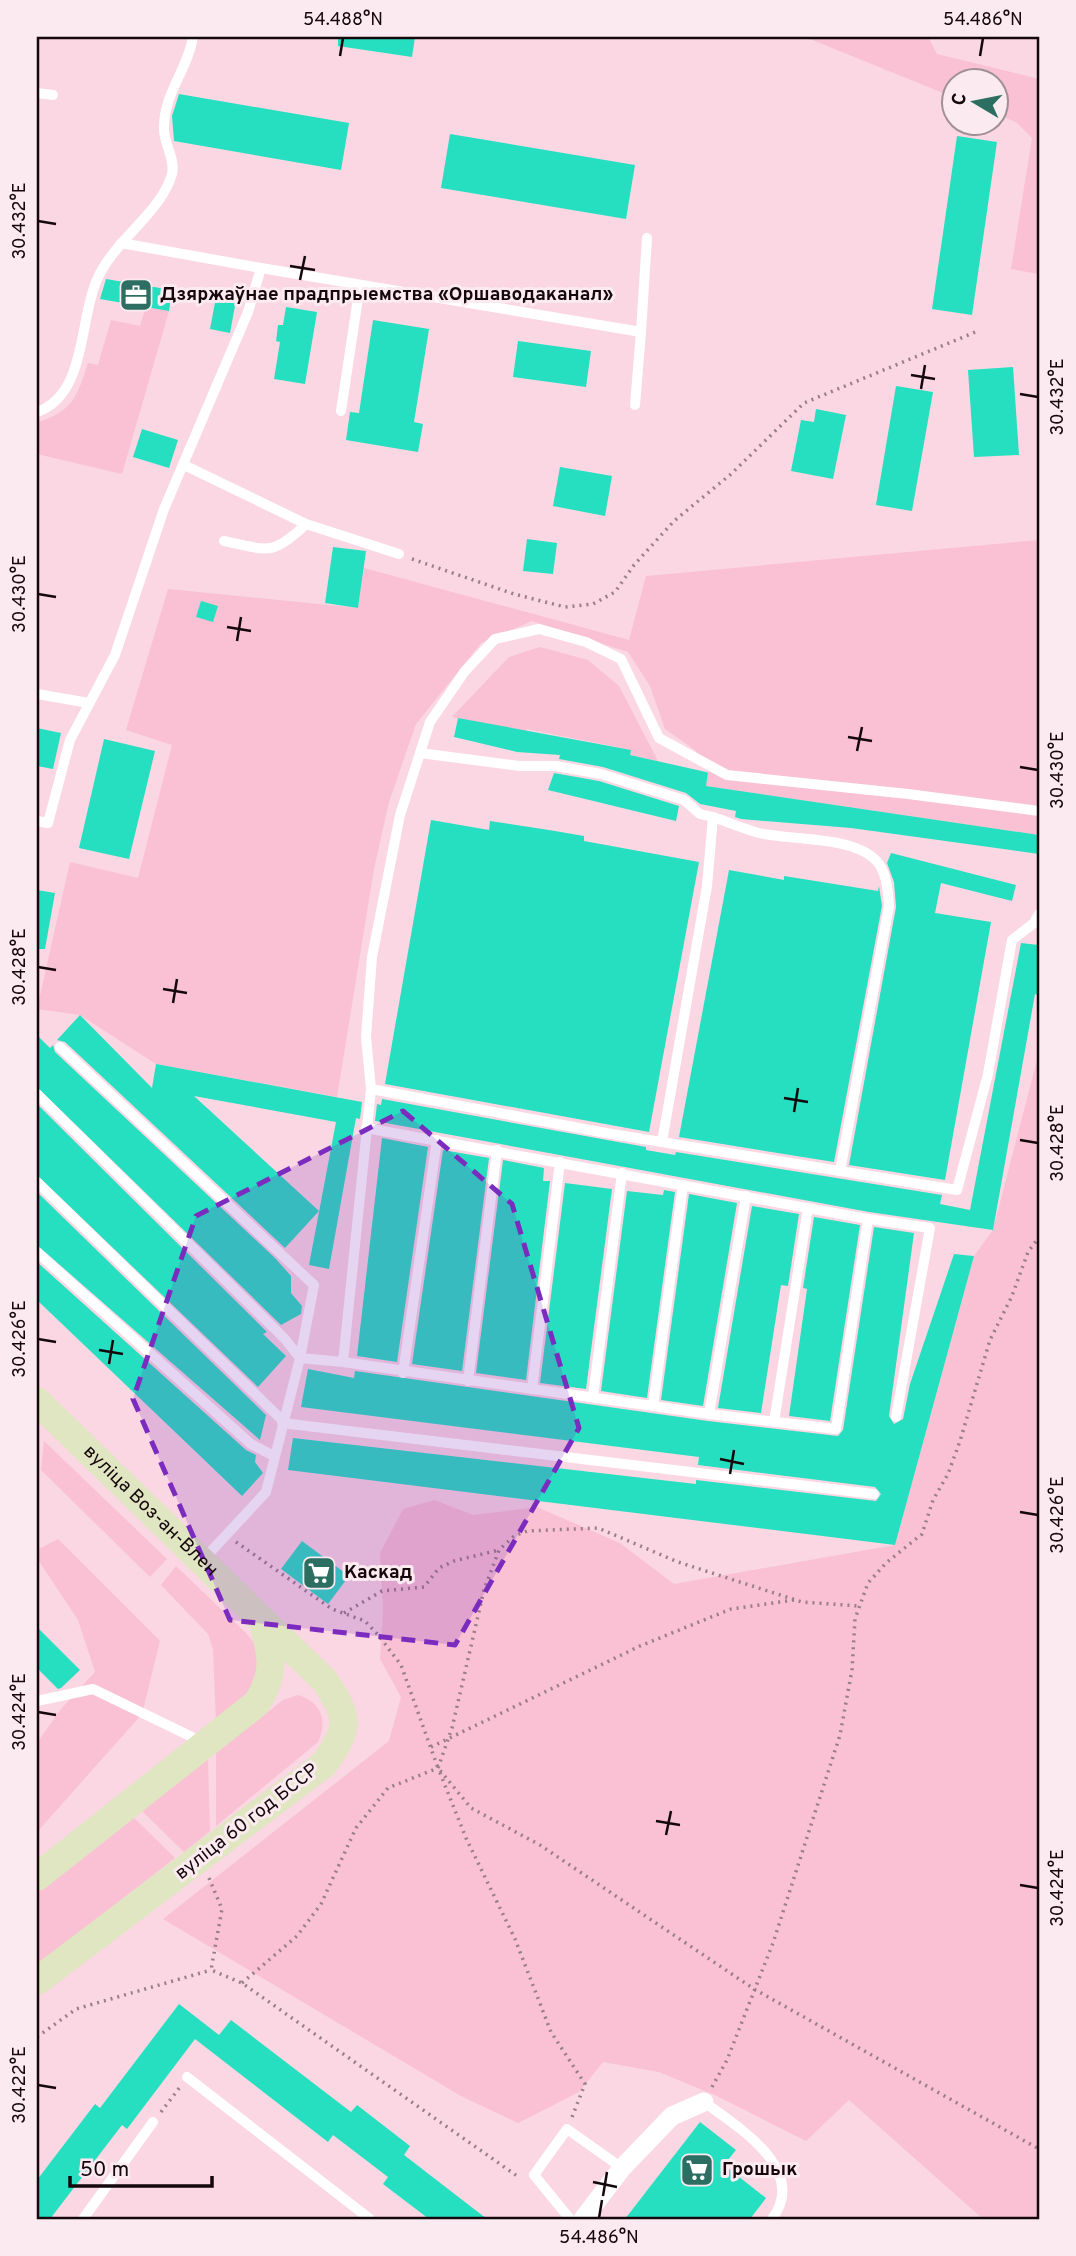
<svg xmlns="http://www.w3.org/2000/svg" width="1076" height="2256" font-family="Overpass,sans-serif">
	<style>
		.green { fill: #f9c1d3 }
		.building { fill: #26dfc0 }
		.lines { fill: none; stroke-linecap: round; stroke-linejoin: round }
		.path { stroke: #987e86; stroke-width: 3.5; stroke-dasharray: 2 5; stroke-linecap: butt }
		.lane { stroke: #fff; stroke-width: 10 }
		.street { stroke: #fff; stroke-width: 19 }
		.secondary { stroke: #e0e5c2; stroke-width: 28 }
		.marked { fill: #7b2cbf; fill-opacity: 0.2; stroke: #7b2cbf; stroke-width: 5; stroke-dasharray: 14 9; stroke-linejoin: round }
		.ticks { fill: none; stroke: #15080c; stroke-width: 2.5 }
		.labels { text-anchor: middle; dominant-baseline: central; stroke-width: 6; stroke-linejoin: round; paint-order: stroke }
		.poi-label { font-size: 19px; font-weight: bold; fill: #15080c; stroke: #fbeaef; text-anchor: start }
		.street-label { font-size: 19px; fill: #15080c; stroke: #fbeaef }
		.neatline { fill: none; stroke: #15080c; stroke-width: 2.5 }
		.ticks-label { font-size: 18px; text-anchor: middle; fill: #15080c }
	</style>
	<rect width="100%" height="100%" fill="#fad7e2"/>
	<!-- green -->
	<g class="green">
		<path d="M805,37H928L937,54L1039,79V274L1011,269L1032,138L1016,122L996,114V80H954L953,97Z"/>
		<path d="M146,307L169,311L122,474L37,454V422C72,413 78,395 88,363L98,365L111,320L140,326Z"/>
		<path d="M1039,540V835L706,786L708,772L695,750L665,729L650,686L628,652L532,621L481,643L416,724L389,802L374,869L337,1097L156,1064L80,1015L37,1009L70,862L138,878L172,745L126,730L168,589L358,608L364,568L629,640L646,576Z"/>
		<path d="M540,647L588,660L619,686L658,761L630,755L631,750L527,729L526,732L452,717L509,657Z"/>
		<path d="M1039,1052V2219H983L849,2100L806,2141L717,2096L659,2072L603,2062L579,2092L518,2123L461,2096L163,1919L389,1741L401,1697L380,1659L383,1611L380,1553L403,1509L434,1500L473,1515L537,1507L620,1543L674,1584L895,1545L974,1256L993,1230Z"/>
		<path d="M44,1441L167,1559L150,1577L41,1470Z"/>
		<path d="M58,1539L160,1641L142,1714L37,1832V1743L61,1709L95,1672L78,1620L37,1558V1550Z"/>
		<path d="M176,1566L246,1633L258,1648L261,1679L216,1724L213,1649L208,1634L161,1585Z"/>
		<path d="M298,1695C321,1702 328,1721 318,1742L216,1826V1753L283,1700Z"/>
		<path d="M208,1759L210,1831L184,1852L142,1811Z"/>
		<path d="M134,1818L175,1858L37,1965V1890Z"/>
	</g>
	<!-- building -->
	<g class="building">
		<path d="M338,37H415L412,57L338,46Z"/>
		<path d="M179,94L349,123L341,170L174,141L172,116Z"/>
		<path d="M450,134L635,165L626,219L441,188Z"/>
		<path d="M957,136L997,142L972,315L932,309Z"/>
		<path d="M106,279L172,290L169,311L100,299Z"/>
		<path d="M216,297L236,300L230,333L210,329Z"/>
		<path d="M286,307L317,312L305,384L274,379L280,342L276,341L278,325H283Z"/>
		<path d="M373,320L429,329L414,422L423,424L418,452L346,440L350,412L359,413Z"/>
		<path d="M518,341L591,351L586,387L513,377Z"/>
		<path d="M1013,367L1019,455L974,457L968,370Z"/>
		<path d="M896,386L933,392L912,511L876,505Z"/>
		<path d="M816,409L846,415L833,479L791,471L801,420L814,422Z"/>
		<path d="M142,429L178,440L169,468L133,457Z"/>
		<path d="M560,467L612,476L605,516L553,506Z"/>
		<path d="M527,539L557,543L553,574L523,571Z"/>
		<path d="M333,547L366,551L358,608L325,603Z"/>
		<path d="M201,601L218,606L213,622L196,617Z"/>
		<path d="M458,718L631,750L630,755L706,772L708,773L706,786L1039,835V854L851,828L741,819L735,817L736,811L700,804L686,793L603,767L559,759L560,755L517,752L454,737Z"/>
		<path d="M37,728L61,733L53,769L37,766Z"/>
		<path d="M104,739L155,751L129,859L79,848Z"/>
		<path d="M554,773L599,781L679,806L676,821L548,790Z"/>
		<path d="M431,820L489,830L490,821L549,830L584,836V841L699,862L649,1132L385,1084Z"/>
		<path d="M891,853L1016,885L1012,901L941,883L935,913L991,922L945,1180L849,1165L896,907L894,882L887,863Z"/>
		<path d="M729,870L784,880V876L878,891L879,886L882,906L834,1162L679,1137Z"/>
		<path d="M37,890L55,893L45,949H37Z"/>
		<path d="M1021,943L1039,945V995L1035,994L993,1230L869,1212L375,1121L377,1104L381,1105L382,1099L646,1147V1150L675,1155L676,1152L942,1195L940,1204L970,1210Z"/>
		<path d="M80,1015L152,1088L156,1064L362,1102L360,1119L356,1118L329,1269L309,1265L336,1122L194,1096L319,1211L285,1248L65,1042L57,1040Z"/>
		<path d="M37,1035L50,1048L53,1045L55,1052L275,1258L291,1276V1293L302,1306L301,1314L281,1325L37,1087Z"/>
		<path d="M37,1104L267,1332L263,1334L286,1356L258,1387L37,1175Z"/>
		<path d="M382,1138L428,1147L397,1362L357,1356Z"/>
		<path d="M443,1150L489,1158L462,1371L412,1364Z"/>
		<path d="M503,1160L544,1168L543,1181H550L526,1380L476,1373Z"/>
		<path d="M565,1183L612,1189L586,1389L540,1383Z"/>
		<path d="M664,1190L675,1192L647,1398L601,1391L627,1191L663,1195Z"/>
		<path d="M37,1192L266,1415L260,1440L37,1245Z"/>
		<path d="M689,1194L737,1203L703,1406L661,1400Z"/>
		<path d="M752,1206L799,1214L788,1286L781,1285L761,1413L718,1408Z"/>
		<path d="M814,1217L860,1225L830,1421L789,1416L807,1289L803,1288Z"/>
		<path d="M874,1227L914,1233L889,1416L894,1424L903,1419L910,1384L954,1254L974,1256L895,1545L288,1470L293,1438L696,1484V1480L876,1501L881,1494L875,1487L698,1465L699,1457L301,1407L308,1369L354,1378L355,1371L708,1421L838,1436L843,1430Z"/>
		<path d="M37,1262L246,1450L256,1455L255,1462L263,1473L242,1496L37,1300Z"/>
		<path d="M302,1541L349,1576L328,1604L281,1569Z"/>
		<path d="M37,1627L80,1670L61,1688L58,1689L37,1668Z"/>
		<path d="M179,2004L219,2035L231,2020L351,2112L357,2105L410,2146L404,2155L487,2219H429L383,2184L388,2177L333,2135L328,2142L195,2039L127,2129L122,2125L50,2219H37V2180L95,2104L100,2108Z"/>
		<path d="M700,2122L736,2150L724,2165L766,2198L750,2219H625Z"/>
	</g>
	<g class="lines">
		<!-- path -->
		<g class="path">
			<path d="M412,559L514,594L565,607L593,604L615,592L634,565L674,521L731,474L804,403L978,331"/>
			<path d="M236,1542L332,1609L365,1621L379,1636L401,1665L438,1768L471,1808L540,1845L754,1989L1039,2149"/>
			<path d="M344,1613L382,1591L424,1587L439,1568L454,1561L499,1550"/>
			<path d="M431,1747L640,1646L731,1609L794,1600"/>
			<path d="M209,1878L222,1909L211,1970L242,1983L520,2178"/>
			<path d="M242,1983L297,1936L321,1904L356,1828L388,1788L438,1768"/>
			<path d="M37,2037L76,2009L211,1970"/>
			<path d="M712,2087L727,2060L773,1943L840,1735L852,1670L855,1619L868,1583L886,1563L922,1534L933,1500L948,1474L960,1441L990,1340L1012,1296L1028,1252L1039,1237"/>
			<path d="M161,2112L180,2087"/>
			<path d="M572,2117L585,2084L551,2032L515,1939L466,1838L438,1768L452,1728L484,1590L499,1550L514,1536L527,1531L598,1528L678,1562L802,1602L859,1606"/>
		</g>
		<!-- lane -->
		<g class="lane">
			<path d="M37,93L53,95"/>
			<path d="M261,268L641,332L635,405"/>
			<path d="M641,332L647,238"/>
			<path d="M341,411L360,285"/>
			<path d="M37,412C86,395 79,323 96,282C112,241 161,214 172,174C176,160 163,142 164,127C164,93 188,69 193,37"/>
			<path d="M184,465L306,524L399,554"/>
			<path d="M224,541C267,550 272,557 306,524"/>
			<path d="M37,694L89,703"/>
			<path d="M420,753L520,766H556L601,774L684,800L700,814L713,817"/>
			<path d="M37,821L48,823L70,740L115,655L164,509L248,312L261,268L121,243"/>
			<path d="M60,1047L314,1285L300,1358"/>
			<path d="M371,1089L366,1037L372,957L400,815L430,722L465,671L495,639L539,629L586,642L621,659L659,738L727,775L908,794L1039,811"/>
			<path d="M37,1094L285,1339L300,1358"/>
			<path d="M662,1142L707,886L713,817C728,822 744,829 759,833C791,841 858,835 879,864C887,875 888,892 889,906L840,1171"/>
			<path d="M37,1182L283,1421"/>
			<path d="M868,1219L930,1228L896,1417"/>
			<path d="M37,1252L251,1444L274,1456"/>
			<path d="M343,1362L709,1414L836,1429L868,1219L366,1128"/>
			<path d="M403,1373L437,1140"/>
			<path d="M468,1381L497,1150"/>
			<path d="M532,1389L560,1162"/>
			<path d="M593,1396L622,1173"/>
			<path d="M653,1406L683,1185"/>
			<path d="M709,1414L746,1196"/>
			<path d="M774,1422L808,1208"/>
			<path d="M282,1423L874,1494"/>
			<path d="M203,1560L266,1492L300,1358L343,1362L371,1089L606,1133L957,1190L988,1074L1012,940L1034,923L1039,914"/>
			<path d="M37,1701L93,1689L192,1737"/>
			<path d="M187,2077L370,2219"/>
			<path d="M704,2102C738,2127 809,2170 772,2219"/>
			<path d="M83,2219L153,2122"/>
			<path d="M570,2219L534,2175L567,2129L622,2168"/>
		</g>
		<!-- street -->
		<path class="street" d="M583,2219L622,2168L672,2116L704,2102"/>
		<!-- secondary -->
		<g class="secondary">
			<path id="s1" d="M37,1401L325,1681C349,1718 351,1727 324,1764L37,1981"/>
			<path d="M37,1877L257,1703C276,1672 272,1657 263,1622"/>
		</g>
	</g>
	<!-- marked area -->
	<path class="marked" d="M403,1111L512,1204L579,1428L455,1645L230,1620L133,1399L196,1216Z"/>
	<!-- ticks -->
	<path class="ticks" d="M340,56L343,38M980,56L983,38M38,221L56,224M290,266L315,270M300,280L305,256M911,375L935,379M921,389L925,365M1020,394L1038,397M38,594L56,597M227,627L251,631M237,641L241,617M848,737L872,741M857,751L862,727M1020,767L1038,770M38,967L56,970M163,989L187,993M173,1003L177,979M784,1098L808,1102M794,1112L798,1088M1020,1140L1038,1143M38,1339L56,1342M99,1350L123,1354M109,1364L113,1340M720,1459L744,1464M730,1474L734,1450M1020,1512L1038,1515M38,1712L56,1715M656,1821L680,1825M666,1835L671,1811M1020,1885L1038,1888M38,2085L56,2088M593,2182L617,2187M603,2196L607,2172M599,2218L602,2200"/>
	<!-- icons -->
	<defs>
		<symbol id="office-square" viewBox="-11 -11 22 22"><rect x="-9" y="-9" width="18" height="18" rx="4" fill="#2c6f62" stroke="#fbeaef"/><path d="M-6-3h4V-5.5h4V-3h4V5H-6ZM-1-4.5V-3h2v-1.5ZM-6 0V1H6V0Z" fill="#fff"/></symbol>
		<symbol id="supermarket-square" viewBox="-11 -11 22 22"><rect x="-9" y="-9" width="18" height="18" rx="4" fill="#2c6f62" stroke="#fbeaef"/><path d="M-6-5.5h2.5l.6 2H6L4.5 2H-2.5L-4.4-4H-6ZM-1.5 3.2a1.3 1.3 0 1 0 .1 0ZM3 3.2a1.3 1.3 0 1 0 .1 0Z" fill="#fff"/></symbol>
	</defs>
	<g fill-rule="evenodd">
		<use href="#office-square" x="117" y="276" width="38" height="38"/>
		<use href="#supermarket-square" x="300" y="1554" width="38" height="38"/>
		<use href="#supermarket-square" x="678" y="2151" width="38" height="38"/>
	</g>
	<g class="labels">
		<!-- poi labels -->
		<g class="poi-label">
			<text x="160" y="295">Дзяржаўнае прадпрыемства «Оршаводаканал»</text>
			<text x="344" y="1573">Каскад</text>
			<text x="722" y="2170">Грошык</text>
		</g>
		<!-- street labels -->
		<g class="street-label">
			<text stroke="none"><textPath href="#s1" startOffset="158">вуліца Воз-ан-Влен</textPath></text>
			<text transform="translate(247 1822) rotate(-38)">вуліца 60 год БССР</text>
		</g>
	</g>
	<!-- border -->
	<rect width="1076" height="2256" fill="none" stroke="#fbeaef" stroke-width="77"/>
	<!-- north arrow -->
	<g transform="translate(975 102) rotate(280)"><circle r="33" fill="#fbeaef" stroke="#9f9094" stroke-width="2"/>
	<path d="M0-5L12 26L0 18L-12 26Z" fill="#2c6f62"/>
	<text y="-10" font-size="19" font-weight="bold" text-anchor="middle" fill="#15080c">С</text>
	</g>
	<!-- scale -->
	<path d="M70 2176v10h142v-10" fill="none" stroke="#15080c" stroke-width="3.5"/>
	<text x="80" y="2176" font-size="21" fill="#15080c" stroke="#fbeaef" stroke-width="5" paint-order="stroke">50 m</text>
	<rect x="38" y="38" width="1000" height="2180" class="neatline"/>
	<g class="ticks-label">
		<text x="343" y="25">54.488°N</text>
		<text x="983" y="25">54.486°N</text>
		<text transform="translate(19 221) rotate(-90)" y="6">30.432°E</text>
		<text transform="translate(1057 397) rotate(-90)" y="6">30.432°E</text>
		<text transform="translate(19 594) rotate(-90)" y="6">30.430°E</text>
		<text transform="translate(1057 770) rotate(-90)" y="6">30.430°E</text>
		<text transform="translate(19 967) rotate(-90)" y="6">30.428°E</text>
		<text transform="translate(1057 1143) rotate(-90)" y="6">30.428°E</text>
		<text transform="translate(19 1339) rotate(-90)" y="6">30.426°E</text>
		<text transform="translate(1057 1515) rotate(-90)" y="6">30.426°E</text>
		<text transform="translate(19 1712) rotate(-90)" y="6">30.424°E</text>
		<text transform="translate(1057 1888) rotate(-90)" y="6">30.424°E</text>
		<text transform="translate(19 2085) rotate(-90)" y="6">30.422°E</text>
		<text x="599" y="2243">54.486°N</text>
	</g>
</svg>
